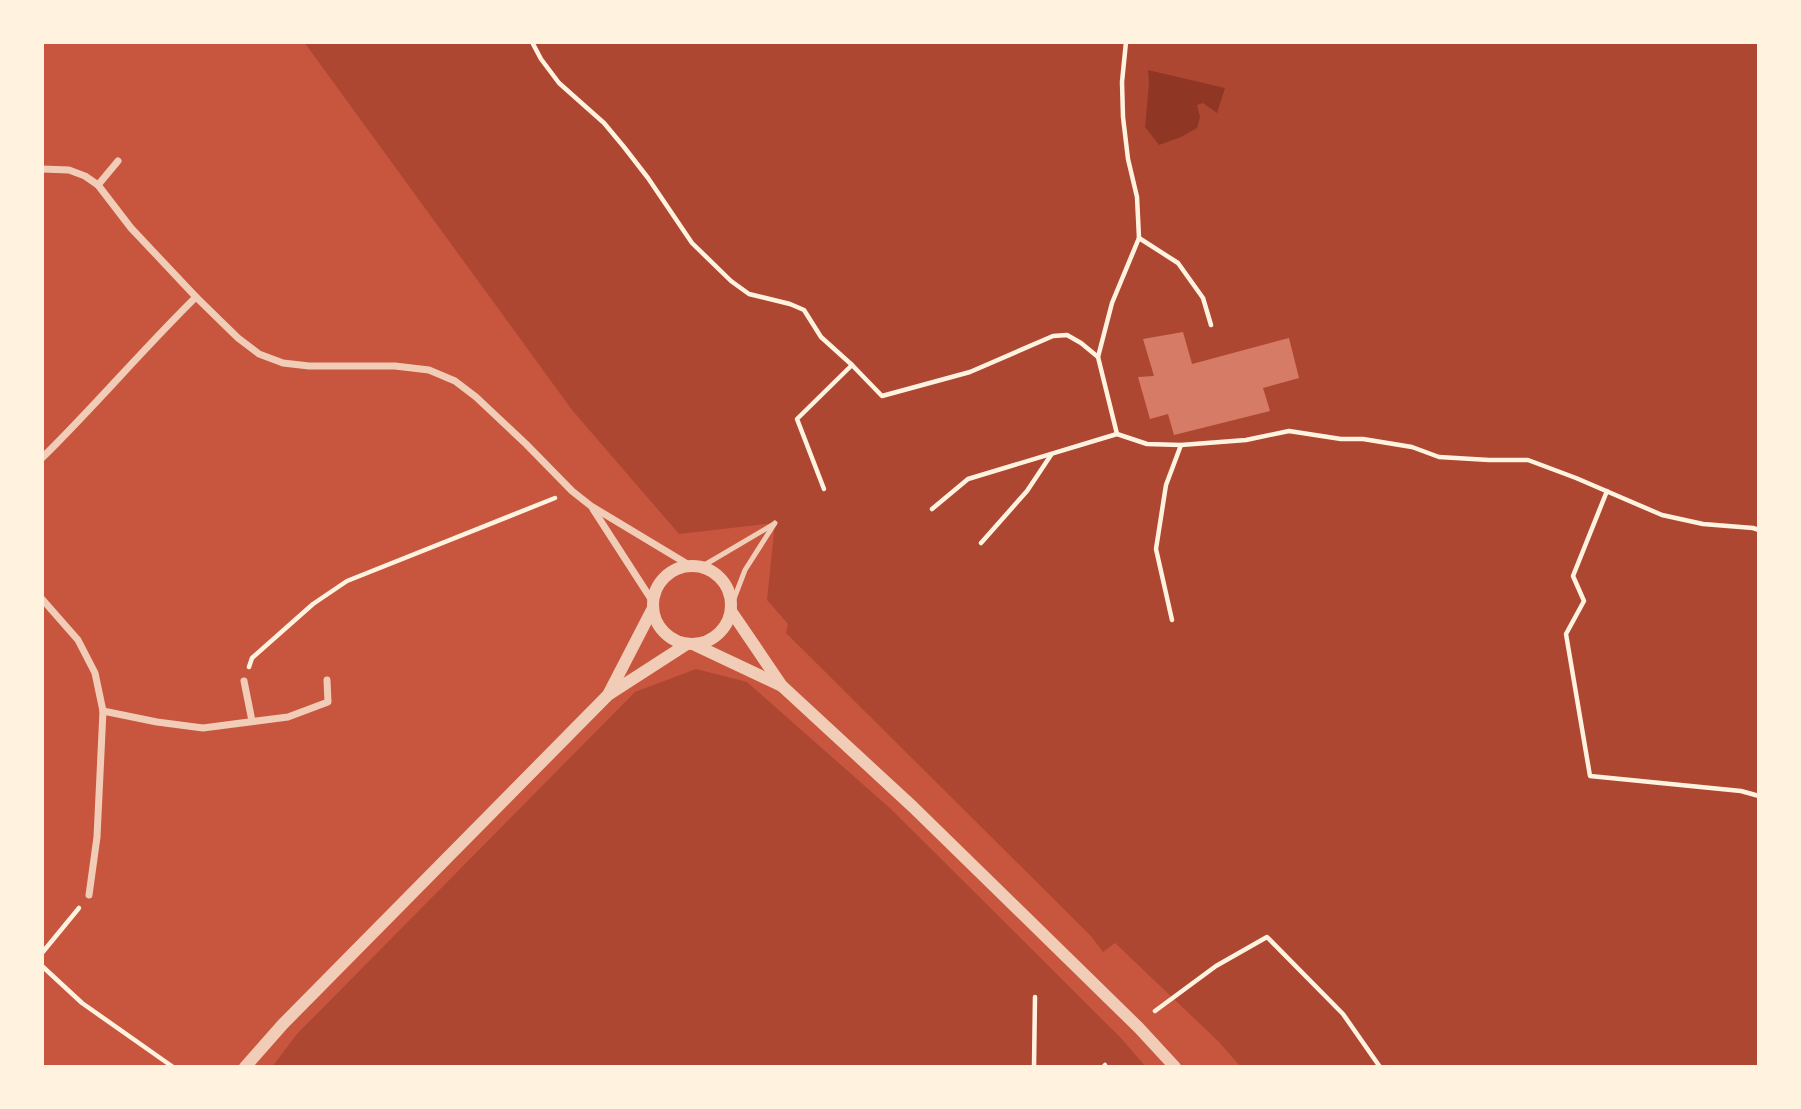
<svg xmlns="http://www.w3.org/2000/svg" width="1801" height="1109" font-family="Raleway,sans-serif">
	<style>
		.green { fill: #ae4732 }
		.water { fill: #8f3625 }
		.building { fill: #d67c66 }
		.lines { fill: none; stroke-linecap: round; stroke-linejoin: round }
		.path { stroke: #fff3e0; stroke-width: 4.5 }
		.service { stroke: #f1ccb7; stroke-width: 5 }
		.minor { stroke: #f1ccb7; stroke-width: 7 }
		.tertiary { stroke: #f1ccb7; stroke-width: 12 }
	</style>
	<rect width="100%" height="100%" fill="#c8553d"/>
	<!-- green -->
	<g class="green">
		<path d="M304,42H1759V1067H1241L1219,1042L1115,943L1103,952L1090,935L786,633L788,624L767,600L775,523L679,534L572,410Z"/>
		<path d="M696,669L747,682L892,810L1120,1037L1146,1067H272L297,1034L635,692Z"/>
	</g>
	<!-- water -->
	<path class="water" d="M1148,70L1225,88L1217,113L1203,103L1197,105L1200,117L1197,128L1181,137L1159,145L1145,127L1149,84Z"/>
	<!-- building -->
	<path class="building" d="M1183,332L1192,364L1289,338L1299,378L1263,388L1270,411L1174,435L1168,414L1150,419L1138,377L1154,376L1143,339Z"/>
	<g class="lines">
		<!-- path -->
		<g class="path">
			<path d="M532,42L541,59L559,83L604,123L624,147L648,178L692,243L731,281L749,294L790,304L804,310L821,337L852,365L882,396L970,372L1053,336L1067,335L1081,343L1098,357L1117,434"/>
			<path d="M1139,238L1178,263L1203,298L1211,325"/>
			<path d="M1098,357L1112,303L1139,238L1137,197L1128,159L1123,117L1122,82L1126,42"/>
			<path d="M824,489L797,419L852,365"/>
			<path d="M1607,491L1573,576L1584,601L1566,634L1590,776L1741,791L1759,796"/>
			<path d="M932,509L968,479L1117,434L1147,444L1181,445L1246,440L1289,431L1341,439H1363L1412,447L1439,457L1489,460H1528L1576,478L1662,515L1703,524L1753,528L1759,530"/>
			<path d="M981,543L1027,491L1051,455"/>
			<path d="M1172,620L1156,549L1166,485L1181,445"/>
			<path d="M249,667L252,658L313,604L347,581L555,498"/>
			<path d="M42,953L79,908"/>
			<path d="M42,966L82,1003L173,1067"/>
			<path d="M1155,1011L1216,966L1267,937L1343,1014L1380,1067"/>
			<path d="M1034,1067L1035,997"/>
			<path d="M1103,1067L1105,1065"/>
		</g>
		<!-- service -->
		<g class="service">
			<path d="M701,567L774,524"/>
			<path d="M732,604L745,570L775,523"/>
		</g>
		<!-- minor -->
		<g class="minor">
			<path d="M42,169L69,170L85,176L98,185L131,228L196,297"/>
			<path d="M98,185L118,161"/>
			<path d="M42,458C95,406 143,349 196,297L238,338L259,354L283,363L309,366H395L429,370L455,381L476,397L526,444L572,491L591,506L689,565"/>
			<path d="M593,509L653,602"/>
			<path d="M42,599L78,640L95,673L103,711L97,837L89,895"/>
			<path d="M244,681L252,721"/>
			<path d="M103,711L157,722L203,728L288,717L328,702L327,680"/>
		</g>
		<!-- tertiary -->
		<g class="tertiary">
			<circle cx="692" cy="605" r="39"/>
			<path d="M731,611L782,686L913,807L1139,1028L1175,1067"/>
			<path d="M693,644L782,686"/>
			<path d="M608,695L653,608"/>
			<path d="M245,1067L283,1024L608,695L687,644"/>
		</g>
	</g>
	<!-- border -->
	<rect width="1801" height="1109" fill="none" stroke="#fff3e0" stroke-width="88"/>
</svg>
